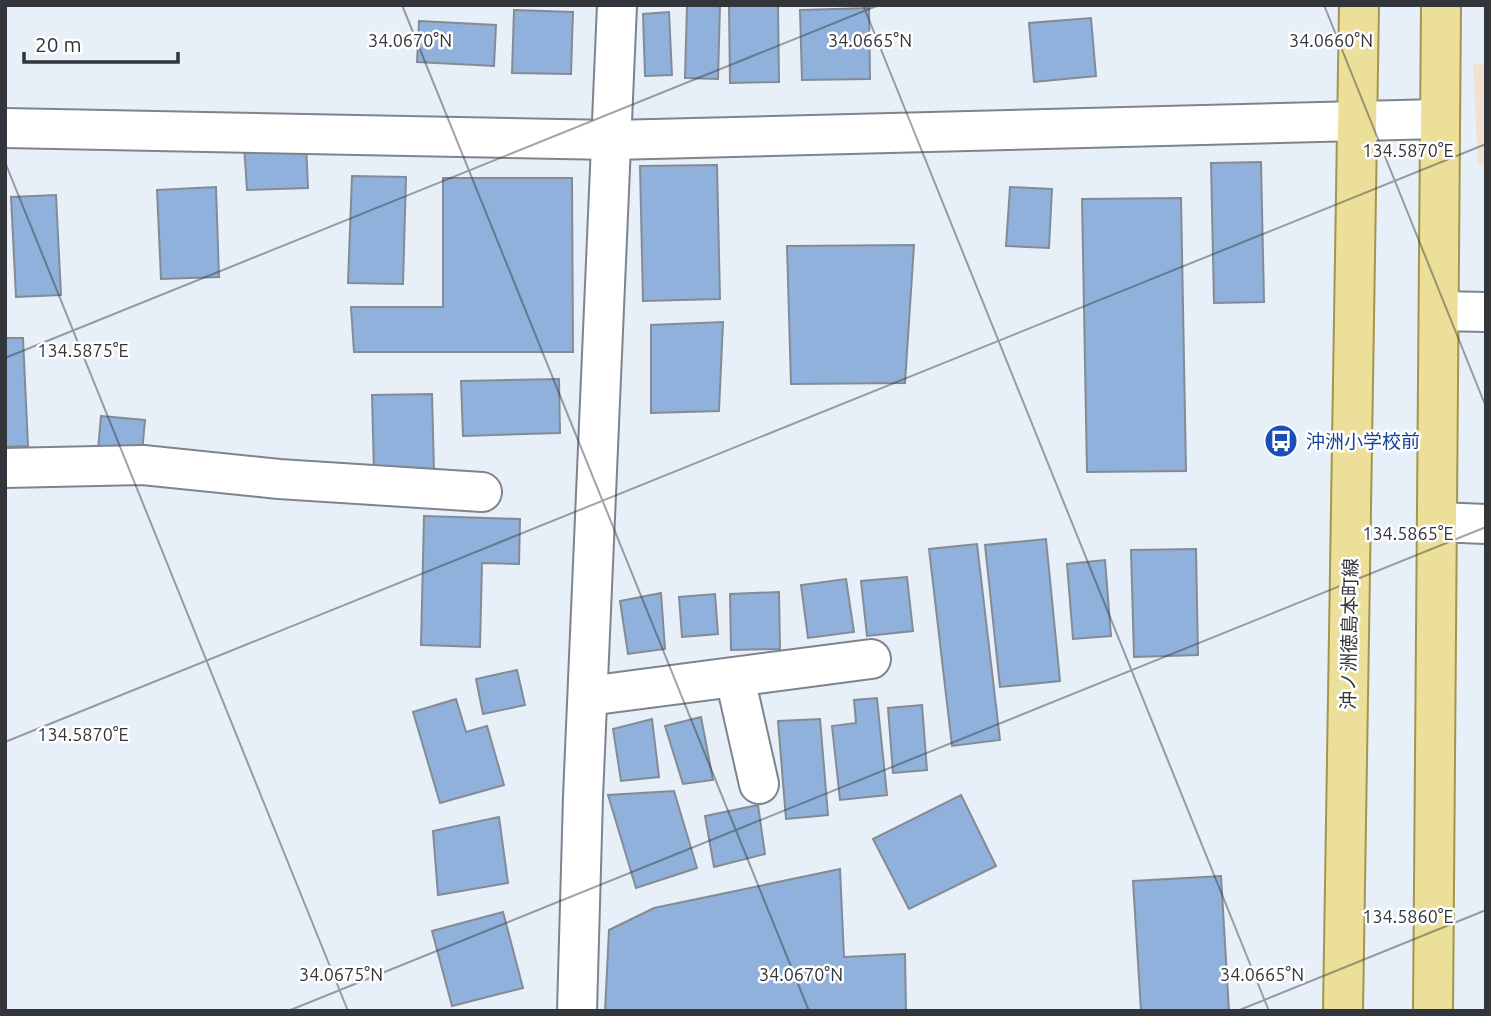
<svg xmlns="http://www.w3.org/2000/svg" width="1491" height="1016" font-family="Ubuntu,'Noto Sans JP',sans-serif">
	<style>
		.education { fill: #f2e1d0 }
		.building { fill: #8fb1db; stroke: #848b93; stroke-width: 2 }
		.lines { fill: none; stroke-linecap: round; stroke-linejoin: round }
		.street-casing { stroke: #7d848d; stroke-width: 42 }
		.primary-casing { stroke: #a3964c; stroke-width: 42 }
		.street { stroke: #fff; stroke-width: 38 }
		.primary { stroke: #ecdf9a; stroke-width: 38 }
		.ticks { fill: none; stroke: #323539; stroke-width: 2; stroke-opacity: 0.45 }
		.labels { text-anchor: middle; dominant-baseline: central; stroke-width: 5; stroke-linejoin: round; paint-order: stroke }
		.transit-label { font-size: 19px; fill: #164399; stroke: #fff; text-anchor: start }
		.street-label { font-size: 19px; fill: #323539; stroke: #fff }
		.ticks-label { font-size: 18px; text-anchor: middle; fill: #323539; stroke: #fff; stroke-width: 5; stroke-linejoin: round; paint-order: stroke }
	</style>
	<rect width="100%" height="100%" fill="#e7eff9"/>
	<!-- education -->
	<path class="education" d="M1473,64H1486V163L1478,164Z"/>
	<!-- building -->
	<g class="building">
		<path d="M687,5H720L718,79L685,78Z"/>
		<path d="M729,5H778L779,82L730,83Z"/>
		<path d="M869,8L870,79L802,80L800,10Z"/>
		<path d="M514,10L573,12L571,74L512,73Z"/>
		<path d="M669,12L672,75L645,76L643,14Z"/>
		<path d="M1091,18L1096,76L1034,82L1029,23Z"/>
		<path d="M419,21L496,25L494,66L417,62Z"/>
		<path d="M306,143L308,188L247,190L244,145Z"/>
		<path d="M1261,162L1264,302L1214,303L1211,163Z"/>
		<path d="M717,165L720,299L643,301L640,166Z"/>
		<path d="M352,176L406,177L403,284L348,283Z"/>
		<path d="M443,178H572L573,352H354L351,307H443Z"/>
		<path d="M216,187L219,277L161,279L157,190Z"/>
		<path d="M1010,187L1052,189L1049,248L1006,246Z"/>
		<path d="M56,195L61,295L16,297L11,197Z"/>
		<path d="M1181,198L1186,471L1087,472L1082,199Z"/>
		<path d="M914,245L905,383L791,384L787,246Z"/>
		<path d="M723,322L719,411L651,413V325Z"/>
		<path d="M5,338H23L28,446L5,447Z"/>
		<path d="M559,379L560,433L463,436L461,381Z"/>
		<path d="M432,394L434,471L374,472L372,395Z"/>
		<path d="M101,416L145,420L142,453L98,450Z"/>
		<path d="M424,516L520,519L519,564L482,563L480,647L421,645Z"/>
		<path d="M1046,539L1060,681L1000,687L985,545Z"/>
		<path d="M977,544L1000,740L952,746L929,549Z"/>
		<path d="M1196,549L1198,655L1134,657L1131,550Z"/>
		<path d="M1105,560L1111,636L1073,639L1067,564Z"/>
		<path d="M907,577L913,631L867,636L861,581Z"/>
		<path d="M846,579L854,632L808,638L801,585Z"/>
		<path d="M779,592L780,649L731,650L730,594Z"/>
		<path d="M661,593L665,649L628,654L620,601Z"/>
		<path d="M715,594L718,634L682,637L679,597Z"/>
		<path d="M517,670L525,705L483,714L476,679Z"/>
		<path d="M877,698L887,795L840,800L832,726L856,723L854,700Z"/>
		<path d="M456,699L466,732L487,726L504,785L440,803L413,712Z"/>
		<path d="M922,705L927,770L893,773L888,708Z"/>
		<path d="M701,717L713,780L683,784L665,726Z"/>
		<path d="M652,719L659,777L621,781L613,729Z"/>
		<path d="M820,719L828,815L786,819L778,721Z"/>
		<path d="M674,791L697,868L636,888L608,795Z"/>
		<path d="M961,795L996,866L909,909L873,839Z"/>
		<path d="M758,805L765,854L714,867L705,816Z"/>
		<path d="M499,817L508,883L438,895L433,831Z"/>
		<path d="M840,869L844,957L905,954L906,1011H605L609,930L654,908Z"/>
		<path d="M1221,876L1229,1011H1141L1133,881Z"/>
		<path d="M503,912L523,988L452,1006L432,931Z"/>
	</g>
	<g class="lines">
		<defs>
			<g id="street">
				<path d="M5,128L612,140L1439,119"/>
				<path d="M1440,311L1486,312"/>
				<path d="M5,468L143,465L279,479L482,492"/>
				<path d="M1437,522L1486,524"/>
				<path d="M735,678L759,784"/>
				<path d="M588,696L871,659"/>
				<path d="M577,1011L583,797L617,5"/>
			</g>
			<g id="primary">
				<path d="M1343,1011L1359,5"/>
				<path d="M1433,1011L1441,5"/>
			</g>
		</defs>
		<!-- street casing -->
		<use href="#street" class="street-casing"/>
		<!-- primary casing -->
		<use href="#primary" class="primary-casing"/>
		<!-- street -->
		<use href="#street" class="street"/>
		<!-- primary -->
		<use href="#primary" class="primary"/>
	</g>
	<!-- ticks -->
	<path class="ticks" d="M402,5L809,1011M863,5L1269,1011M1324,5L1486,407M5,162L348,1011M5,358L879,5M5,742L1486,144M288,1011L1486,527M1237,1011L1486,910"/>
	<!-- icons -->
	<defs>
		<symbol id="bus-disc" viewBox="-11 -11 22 22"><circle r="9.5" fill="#1a4fb4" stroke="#fff"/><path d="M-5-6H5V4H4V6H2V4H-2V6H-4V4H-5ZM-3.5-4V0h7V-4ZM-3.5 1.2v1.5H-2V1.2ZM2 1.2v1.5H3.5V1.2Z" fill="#fff"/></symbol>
	</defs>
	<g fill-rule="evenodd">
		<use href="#bus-disc" x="1262" y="422" width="38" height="38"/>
	</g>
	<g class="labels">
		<!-- transit labels -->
		<g class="transit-label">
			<text x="1306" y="441">沖洲小学校前</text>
		</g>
		<!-- street labels -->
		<g class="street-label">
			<text transform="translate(1349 634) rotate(-89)">沖ノ洲徳島本町線</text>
		</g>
	</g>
	<g class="ticks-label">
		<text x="410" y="47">34.0670°N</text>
		<text x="870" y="47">34.0665°N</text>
		<text x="1331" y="47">34.0660°N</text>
		<text x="1408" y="157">134.5870°E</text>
		<text x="83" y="357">134.5875°E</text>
		<text x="1408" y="540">134.5865°E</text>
		<text x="83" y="741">134.5870°E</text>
		<text x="1408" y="923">134.5860°E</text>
		<text x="341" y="981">34.0675°N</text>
		<text x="801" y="981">34.0670°N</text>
		<text x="1262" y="981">34.0665°N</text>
	</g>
	<!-- border -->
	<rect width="1491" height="1016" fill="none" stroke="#323539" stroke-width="14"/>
	<!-- scale -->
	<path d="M24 52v10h154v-10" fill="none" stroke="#323539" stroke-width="3.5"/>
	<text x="35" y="52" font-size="21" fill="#323539" stroke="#ffffff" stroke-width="5" paint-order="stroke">20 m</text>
</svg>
